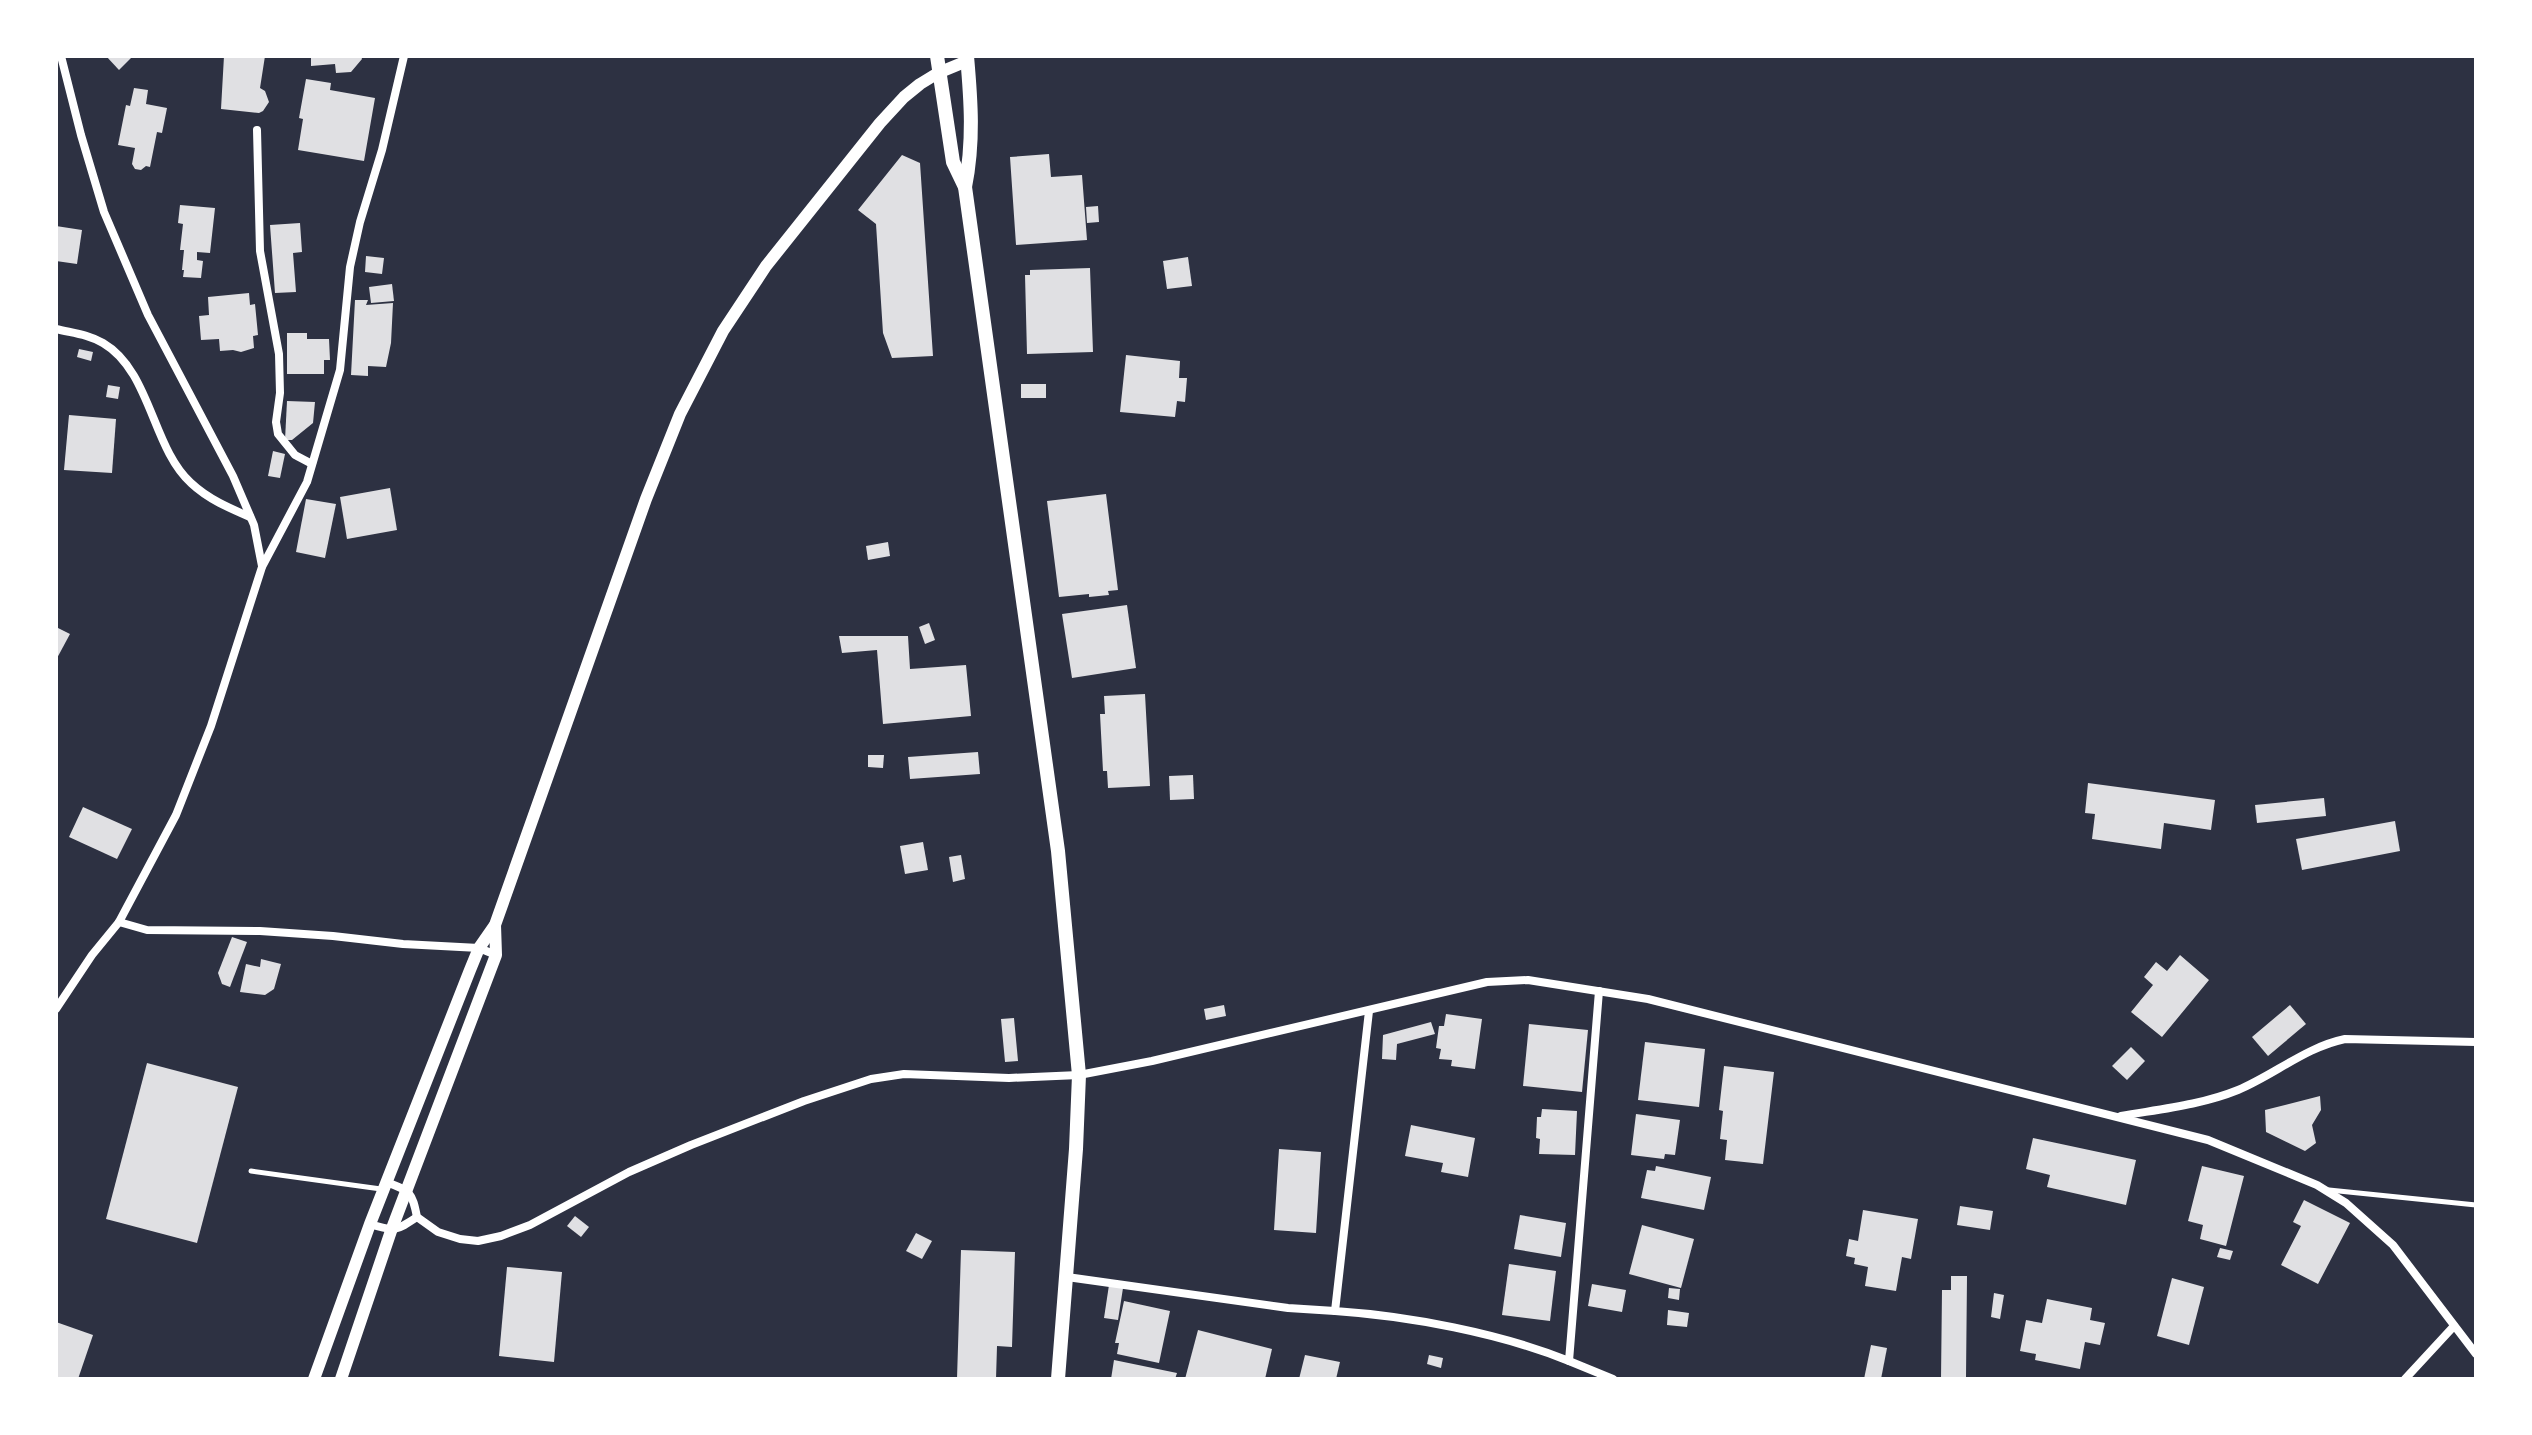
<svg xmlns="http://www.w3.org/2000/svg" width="2532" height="1435" font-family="Roboto,sans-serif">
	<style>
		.building { fill: #e0e0e3 }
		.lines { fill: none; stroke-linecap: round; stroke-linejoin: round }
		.service { stroke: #fff; stroke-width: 5 }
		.minor { stroke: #fff; stroke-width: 8 }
		.tertiary { stroke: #fff; stroke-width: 12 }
		.secondary { stroke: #fff; stroke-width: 14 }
	</style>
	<rect width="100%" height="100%" fill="#2d3142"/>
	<!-- building -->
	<g class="building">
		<path d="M106,56H133L119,70Z"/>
		<path d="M224,56H265L260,88L265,91L269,102L263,111L259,113L221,109Z"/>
		<path d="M311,56H361L362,59L351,72L336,73L335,64L311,66Z"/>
		<path d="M306,79L331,83L330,90L375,98L364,161L298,150L303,119L299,118Z"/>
		<path d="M134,88L148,90L146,104L167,108L162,133L157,132L150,167L146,166L141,170L135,169L132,164L135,148L118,145L126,105L130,106Z"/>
		<path d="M1049,154L1051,177L1082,175L1087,240L1016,245L1010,157Z"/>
		<path d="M902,155L920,163L933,356L892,358L883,333L876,224L858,210Z"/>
		<path d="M180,205L215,208L210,253L197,252V260L203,261L201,278L183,277L184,270H182L184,250H180L183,224L178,223Z"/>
		<path d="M1098,206L1099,222L1087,223L1086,207Z"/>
		<path d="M300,223L302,252L293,253L296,292L275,293L270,225Z"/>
		<path d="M56,226L82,230L77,264L56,261Z"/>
		<path d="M366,256L384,258L382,274L365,272Z"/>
		<path d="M1188,257L1192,286L1167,289L1163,261Z"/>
		<path d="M1090,268L1093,352L1027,354L1025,275H1030V270Z"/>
		<path d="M392,284L394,301L371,303L369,287Z"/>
		<path d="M249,293L250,305L255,304L258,335L253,336L254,348L241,352L233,350L220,351L219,339L201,340L199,316L209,315L208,297Z"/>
		<path d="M355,300H368L366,305L393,303L391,343L386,367L368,366V376L351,375Z"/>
		<path d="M287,333H307V339H329L330,360H324V374H287Z"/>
		<path d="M79,349L93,352L91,361L77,357Z"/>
		<path d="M1126,355L1180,361L1179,378H1187L1185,402L1177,401L1175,417L1120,412Z"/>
		<rect x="1021" y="384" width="25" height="14"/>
		<path d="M108,385L120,387L118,399L106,397Z"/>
		<path d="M287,401L315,402L313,423L292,440H285Z"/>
		<path d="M69,415L116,419L112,473L64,470Z"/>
		<path d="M273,451L285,454L280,478L268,476Z"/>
		<path d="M390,488L397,530L347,539L340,497Z"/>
		<path d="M1106,494L1118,590L1108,591L1109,595L1089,597V594L1059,597L1047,501Z"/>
		<path d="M306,499L336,504L325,558L296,552Z"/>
		<path d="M888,542L890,556L868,560L866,546Z"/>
		<path d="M1127,605L1136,668L1072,678L1062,614Z"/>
		<path d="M929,623L935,640L925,644L919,627Z"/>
		<path d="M56,627L70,634L56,660Z"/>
		<path d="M839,636H908L910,669L966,665L971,716L883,724L877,650L842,653Z"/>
		<path d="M1145,694L1150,786L1108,788L1107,771H1103L1100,714H1105L1104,696Z"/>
		<path d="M978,752L980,774L910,779L908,757Z"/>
		<path d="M868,755H884L883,768L868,767Z"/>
		<path d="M1193,775L1194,799L1170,800L1169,776Z"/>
		<path d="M2088,783L2215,800L2211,830L2164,823L2161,849L2092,839L2095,814L2085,813Z"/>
		<path d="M2324,798L2326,816L2257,823L2255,805Z"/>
		<path d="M83,807L132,829L117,859L69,837Z"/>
		<path d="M2395,821L2400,851L2302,870L2296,839Z"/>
		<path d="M923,842L928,870L905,874L900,846Z"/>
		<path d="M961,855L965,879L953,882L949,857Z"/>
		<path d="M232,937L247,942L230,987L222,984L218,973Z"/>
		<path d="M2180,955L2209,980L2162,1037L2131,1012L2153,985L2144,977L2156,962L2167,971Z"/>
		<path d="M261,959L281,964L274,989L265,995L240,992L246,964L260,967Z"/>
		<path d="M1224,1005L1226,1016L1206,1020L1204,1009Z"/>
		<path d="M2290,1005L2306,1024L2268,1056L2252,1037Z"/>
		<path d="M1446,1014L1482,1019L1475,1069L1451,1066L1452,1060L1439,1059L1441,1049L1436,1048L1439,1026H1444Z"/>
		<path d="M1014,1018L1018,1061L1005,1062L1001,1019Z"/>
		<path d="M1431,1022L1435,1034L1397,1044L1396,1060L1382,1059L1383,1035Z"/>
		<path d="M1529,1024L1588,1030L1582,1092L1523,1086Z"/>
		<path d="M1645,1042L1705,1049L1699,1107L1638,1100Z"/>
		<path d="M2131,1047L2145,1061L2127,1080L2112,1066Z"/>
		<path d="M147,1063L238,1087L197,1243L106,1219Z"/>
		<path d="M1724,1066L1774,1072L1763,1164L1725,1160L1727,1140L1720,1139L1723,1111L1719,1110Z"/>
		<path d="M2320,1096L2321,1110L2312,1125L2316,1143L2305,1151L2266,1132L2265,1110Z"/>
		<path d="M1542,1109L1577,1111L1575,1155L1539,1154L1540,1139L1536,1138L1537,1117H1541Z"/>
		<path d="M1636,1114L1680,1120L1675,1155L1665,1154L1664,1159L1631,1155Z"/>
		<path d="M1411,1125L1475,1138L1468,1177L1441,1172L1443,1163L1405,1156Z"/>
		<path d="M2033,1138L2136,1160L2126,1205L2047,1187L2050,1175L2026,1169Z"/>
		<path d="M1279,1149L1321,1152L1316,1233L1274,1230Z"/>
		<path d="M1656,1166L1711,1177L1704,1210L1641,1198L1647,1170L1655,1171Z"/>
		<path d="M2202,1166L2244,1176L2226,1246L2200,1239L2203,1225L2188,1221Z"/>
		<path d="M2304,1200L2350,1223L2318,1284L2281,1265L2301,1226L2293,1222Z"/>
		<path d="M1960,1206L1993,1211L1990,1230L1957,1225Z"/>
		<path d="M1863,1210L1918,1219L1911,1259L1902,1257L1896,1291L1865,1286L1868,1267L1854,1264L1855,1258L1846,1256L1849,1239L1858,1241Z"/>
		<path d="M1520,1215L1566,1223L1561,1257L1514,1249Z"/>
		<path d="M575,1216L589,1227L581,1237L567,1226Z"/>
		<path d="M1642,1225L1694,1239L1681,1288L1629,1274Z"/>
		<path d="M916,1233L932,1241L922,1259L906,1251Z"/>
		<path d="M2220,1248L2233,1251L2230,1260L2217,1257Z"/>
		<path d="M961,1250L1015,1252L1012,1347L997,1346L996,1379H957Z"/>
		<path d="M1509,1264L1556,1271L1550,1321L1502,1315Z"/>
		<path d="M507,1267L562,1272L554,1362L499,1356Z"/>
		<path d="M1951,1276H1967L1966,1377L1941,1379L1942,1290H1951Z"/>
		<path d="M2172,1278L2204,1287L2189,1345L2157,1336Z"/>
		<path d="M1592,1284L1626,1290L1622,1312L1588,1306Z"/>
		<path d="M1109,1285L1123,1288L1118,1320L1104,1318Z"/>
		<path d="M1669,1288L1680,1289L1679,1300L1668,1298Z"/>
		<path d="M1994,1293L2004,1295L2000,1319L1991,1317Z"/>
		<path d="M2047,1299L2092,1308L2090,1320L2105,1323L2100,1345L2085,1342L2080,1369L2035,1360L2036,1354L2020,1351L2026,1320L2042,1323Z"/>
		<path d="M1124,1301L1170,1311L1159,1363L1117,1354L1119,1343H1115Z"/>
		<path d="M1668,1310L1689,1313L1687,1327L1667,1325Z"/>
		<path d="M56,1322L93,1335L78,1379H56Z"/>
		<path d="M1198,1330L1272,1349L1265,1379H1185Z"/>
		<path d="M1871,1345L1887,1348L1881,1379H1864Z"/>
		<path d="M1305,1355L1340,1362L1336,1379H1299Z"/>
		<path d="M1429,1355L1443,1358L1441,1368L1427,1364Z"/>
		<path d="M1114,1360L1177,1373L1175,1379H1111Z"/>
	</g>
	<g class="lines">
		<!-- service -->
		<g class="service">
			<path d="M251,1171L381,1189"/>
			<path d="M2329,1190L2476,1205"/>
		</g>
		<!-- minor -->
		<g class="minor">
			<path d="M61,56L81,135L104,212L148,315L233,476L254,525L262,566"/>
			<path d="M404,56L382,150L360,222L350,267L340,370L307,482L262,567L211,726L176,815L119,922L147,930L260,931L333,936L403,944L479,948L496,955"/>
			<path d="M257,130L260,251L279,354L280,393L276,422L278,434L295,455L312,464"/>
			<path d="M56,329C72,333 88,334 103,343C151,371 152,448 191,483C208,499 229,508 250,517"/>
			<path d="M56,1009L92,955L119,922"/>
			<path d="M1369,1011L1335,1311C1409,1316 1500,1333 1569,1361L1599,991"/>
			<path d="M2121,1116C2161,1109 2201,1105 2238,1090C2274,1075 2306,1047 2345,1039L2476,1042"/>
			<path d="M386,1182C410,1191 412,1191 417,1217L438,1232L460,1239L478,1241L501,1236L530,1225L629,1172L691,1145L804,1101L871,1079L904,1074L1009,1078L1079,1075L1152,1061L1487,982L1528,980L1648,999L2208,1140L2317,1185L2346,1203L2393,1245L2476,1354"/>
			<path d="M370,1224C394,1232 396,1231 417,1217"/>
			<path d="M1067,1277L1288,1308L1335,1311"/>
			<path d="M1569,1361L1613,1379"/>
			<path d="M2405,1379L2454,1326"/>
		</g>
		<!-- tertiary -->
		<g class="tertiary">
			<path d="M314,1379L370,1224L470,970L479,948L495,925L646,499L680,414L723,331L766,266L880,123L904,97L920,84L938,73L967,61"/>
			<path d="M341,1379L391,1231L496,955L495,925"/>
		</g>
		<!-- secondary -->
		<g class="secondary">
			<path d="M937,56L953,162L965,187L1058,851L1079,1075L1076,1149L1058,1379"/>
			<path d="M965,187C974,142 971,101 967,56"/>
		</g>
	</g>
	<!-- border -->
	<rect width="2532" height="1435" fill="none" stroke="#ffffff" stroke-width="116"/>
</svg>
